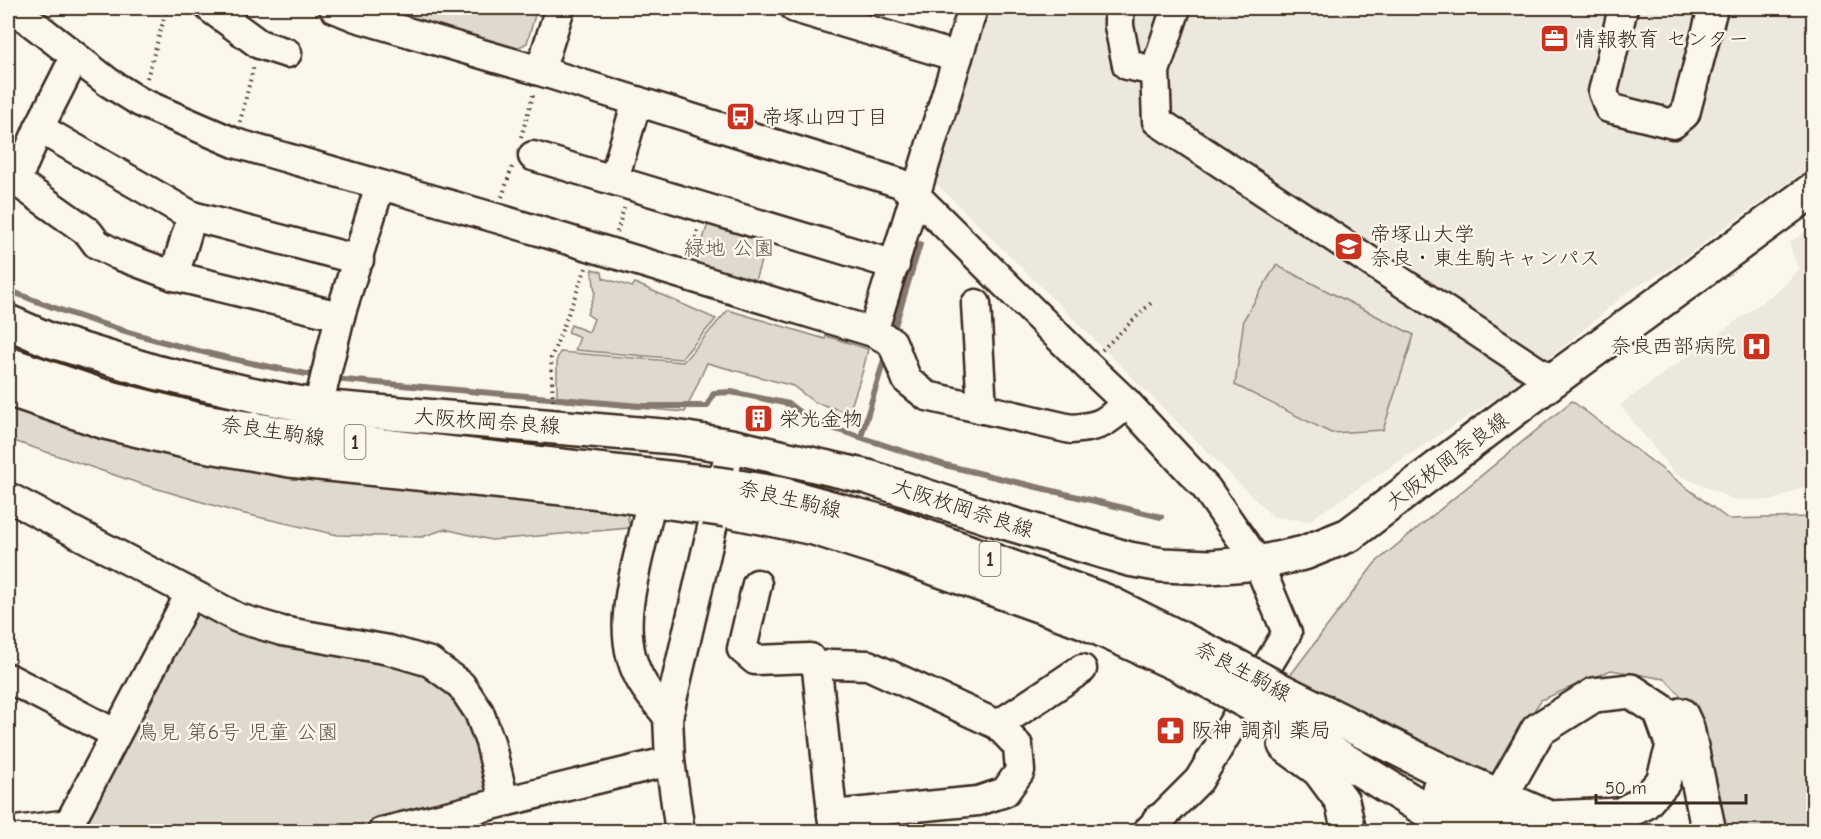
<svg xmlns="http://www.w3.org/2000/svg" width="1821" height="839" font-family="'Comic Neue','Klee One',sans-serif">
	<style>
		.built { fill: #ede8dd }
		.green { fill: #dfd9ce; stroke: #8d8276; stroke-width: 1.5 }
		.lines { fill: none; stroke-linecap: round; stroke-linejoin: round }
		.stream { stroke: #85796d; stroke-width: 6 }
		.minor-casing { stroke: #3b2a1e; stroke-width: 33 }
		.major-casing { stroke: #3b2a1e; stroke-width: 38 }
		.path { stroke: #3b2a1e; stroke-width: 4; stroke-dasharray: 1.5 4.5; stroke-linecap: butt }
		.minor { stroke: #fbf7ec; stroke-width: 28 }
		.major { stroke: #fbf7ec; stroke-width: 33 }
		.major-bridge-casing { stroke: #3b2a1e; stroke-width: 38; stroke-linecap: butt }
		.major-bridge { stroke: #fbf7ec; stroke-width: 33 }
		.labels { text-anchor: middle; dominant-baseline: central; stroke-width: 5; stroke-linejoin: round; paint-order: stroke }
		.shield { fill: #fbf7ec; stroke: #75685c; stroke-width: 1.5 }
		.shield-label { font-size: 20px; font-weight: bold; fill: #3b2a1e }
		.poi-label { font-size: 21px; fill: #3b2a1e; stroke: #fbf7ec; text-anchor: start }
		.park-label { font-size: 21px; fill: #64564a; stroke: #fbf7ec }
		.street-label { font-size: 21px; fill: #3b2a1e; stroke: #fbf7ec }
	</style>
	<rect width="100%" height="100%" fill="#fbf7ec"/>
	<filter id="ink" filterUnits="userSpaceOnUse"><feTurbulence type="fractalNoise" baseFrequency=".0167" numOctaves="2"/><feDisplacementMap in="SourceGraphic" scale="12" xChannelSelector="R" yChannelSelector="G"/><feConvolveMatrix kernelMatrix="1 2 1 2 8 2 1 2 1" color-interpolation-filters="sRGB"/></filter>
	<g filter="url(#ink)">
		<!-- built -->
		<g class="built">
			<path d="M988,8H1813V166L1728,225L1672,267L1627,292L1566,345L1499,396L1308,521L1273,517L935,182Z"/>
			<path d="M1813,228V477L1808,485L1774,500H1735L1674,473L1620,405L1783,287L1798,269L1789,242Z"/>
		</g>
		<!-- green -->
		<g class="green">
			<path d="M370,8H537L527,43L514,50Z"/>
			<path d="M711,214L770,232L754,284L695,265Z"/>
			<path d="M1276,265L1414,335L1383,430L1331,433L1235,385L1244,319Z"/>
			<path d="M592,269L602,272L603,278L632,287L635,283L716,319L681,359L575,350L580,337L568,332L571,325L589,332L594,319L587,314L595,293Z"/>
			<path d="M728,310L825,339L826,336L868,349L863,370L849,413L814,402L793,386L707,363L685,412L557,401V359L560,352L683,362Z"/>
			<path d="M1572,401L1728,519L1813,517V831H1720L1696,712L1665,679L1611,670L1541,700L1488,780L1289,677L1375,563Z"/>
			<path d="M8,404L141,445L258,471L506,497L627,513L630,528L491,540L445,529L422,537L338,535L236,512L141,484L8,439Z"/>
			<path d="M199,609L421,669L463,704L492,788L487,796L375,824L355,831L82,832V828L190,612Z"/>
		</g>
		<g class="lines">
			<!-- stream -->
			<g class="stream">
				<path d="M8,290C108,331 211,357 317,376"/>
				<path d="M892,335L920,244"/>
				<path d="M333,379L640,406H707L714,393L731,392L789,404L811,421L945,465L1161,517"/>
				<path d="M861,437L886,353"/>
			</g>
			<defs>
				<g id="minor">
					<path d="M13,8L108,82L140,102L235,143L496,218L873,332L892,342L907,380L927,396L1071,429C1100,427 1106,423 1127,403"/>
					<path d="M210,8L259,44L287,53"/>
					<path d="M334,8L356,17L540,71L900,183L915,195L1087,365L1127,403L1206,488L1258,563L1287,633L1199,780L1147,832"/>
					<path d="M795,8L958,57"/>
					<path d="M1119,8V26L1127,65L1155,71"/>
					<path d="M1176,8L1155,71L1157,121L1552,381"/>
					<path d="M1623,8L1603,92L1609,108L1673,124L1685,114L1713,8"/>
					<path d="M75,57L39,128L16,181L88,232L97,244L118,255L174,276L340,316"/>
					<path d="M540,71L560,8"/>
					<path d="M39,128L192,216L359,260"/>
					<path d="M533,156L895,265"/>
					<path d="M614,179L637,101"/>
					<path d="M174,276L192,216"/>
					<path d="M976,304L982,409"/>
					<path d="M873,332L973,8"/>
					<path d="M318,407L340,316L380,185"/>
					<path d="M8,497L238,618L282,631L389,650L430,662L461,685L479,712L490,742L504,801"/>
					<path d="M648,515C637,569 611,633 643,684C650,696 660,706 668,717"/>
					<path d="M757,584L742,649L755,660L810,658L817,669L834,832"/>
					<path d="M817,669L832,664L868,665L998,725L1018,746L1020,771L1005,792L978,801L832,815"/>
					<path d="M8,678L116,734"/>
					<path d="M998,725L1082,669"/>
					<path d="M8,832L69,824L190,594"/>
					<path d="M382,832L670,761"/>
					<path d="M680,832L670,761L668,717L731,446"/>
				</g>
				<g id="major">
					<path d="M8,322L49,340L155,372L255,395L318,407L674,437L731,446L868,477L991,518L1129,559L1162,565L1210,567L1258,563L1304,553L1349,535L1552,381L1814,189"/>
					<path d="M8,364L102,396L198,420L287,435L711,483"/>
					<path d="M8,389L105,422L193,443L290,460L591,491L705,507"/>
					<path d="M732,486L780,494L896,526L1105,601L1236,666"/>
					<path d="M726,510L814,528L890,552L1083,621L1179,665L1222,688"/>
					<path d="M1282,691L1442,771L1549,818L1620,815L1644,803L1663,782L1673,746L1660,710L1631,691L1594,695L1538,730L1505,788"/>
					<path d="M1269,714L1462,832"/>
					<path d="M1681,715L1687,728L1709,832"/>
					<path d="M1285,745L1319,770L1342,801L1349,832"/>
					<path d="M1439,789L1509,832"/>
					<path d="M1156,832L1159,821"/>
				</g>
			</defs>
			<!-- minor casing -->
			<use href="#minor" class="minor-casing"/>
			<!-- major casing -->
			<use href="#major" class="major-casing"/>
			<!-- path -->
			<g class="path">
				<path d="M147,78L167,8"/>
				<path d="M240,122L254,65"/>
				<path d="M521,137L534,92"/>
				<path d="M502,197L512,167"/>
				<path d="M617,232L624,208"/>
				<path d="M690,255L698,230"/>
				<path d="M1102,350L1151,303"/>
				<path d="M553,401L551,358L586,268"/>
			</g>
			<!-- minor -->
			<use href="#minor" class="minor"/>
			<!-- major -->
			<use href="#major" class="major"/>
			<defs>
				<g id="major-bridge">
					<path d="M711,483L732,486"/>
					<path d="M705,507L726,510"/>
					<path d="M1236,666L1282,691"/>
					<path d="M1222,688L1269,714"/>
				</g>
			</defs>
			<!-- major-bridge casing -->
			<use href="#major-bridge" class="major-bridge-casing"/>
			<!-- major-bridge -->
			<use href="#major-bridge" class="major-bridge"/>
		</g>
	</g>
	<!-- icons -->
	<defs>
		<symbol id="office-square" viewBox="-11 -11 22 22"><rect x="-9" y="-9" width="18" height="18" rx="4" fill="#c8321e" stroke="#fbf7ec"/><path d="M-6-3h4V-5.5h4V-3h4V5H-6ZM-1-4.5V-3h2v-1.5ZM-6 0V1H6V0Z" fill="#fff"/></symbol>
		<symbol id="bus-square" viewBox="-11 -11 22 22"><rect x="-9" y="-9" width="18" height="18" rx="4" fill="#c8321e" stroke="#fbf7ec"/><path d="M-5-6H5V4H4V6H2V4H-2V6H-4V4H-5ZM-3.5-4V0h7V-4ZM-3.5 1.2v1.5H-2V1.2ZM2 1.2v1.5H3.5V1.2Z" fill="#fff"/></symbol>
		<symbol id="university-square" viewBox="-11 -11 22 22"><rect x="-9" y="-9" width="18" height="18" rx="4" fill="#c8321e" stroke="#fbf7ec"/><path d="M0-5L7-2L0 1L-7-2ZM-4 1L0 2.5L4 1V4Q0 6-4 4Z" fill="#fff"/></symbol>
		<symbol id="hospital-square" viewBox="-11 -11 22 22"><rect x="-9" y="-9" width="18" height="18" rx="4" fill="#c8321e" stroke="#fbf7ec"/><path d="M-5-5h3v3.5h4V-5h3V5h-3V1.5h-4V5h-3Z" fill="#fff"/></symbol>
		<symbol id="building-square" viewBox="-11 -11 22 22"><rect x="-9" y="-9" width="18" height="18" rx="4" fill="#c8321e" stroke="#fbf7ec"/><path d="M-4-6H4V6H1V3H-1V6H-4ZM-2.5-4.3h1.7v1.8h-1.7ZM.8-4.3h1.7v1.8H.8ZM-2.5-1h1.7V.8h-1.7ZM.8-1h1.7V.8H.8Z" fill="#fff"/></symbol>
		<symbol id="pharmacy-square" viewBox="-11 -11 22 22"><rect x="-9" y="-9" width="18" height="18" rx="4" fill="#c8321e" stroke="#fbf7ec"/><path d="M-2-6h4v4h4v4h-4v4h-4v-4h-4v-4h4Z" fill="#fff"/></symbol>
	</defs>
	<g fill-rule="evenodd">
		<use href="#office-square" x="1538" y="22" width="33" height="33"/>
		<use href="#bus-square" x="724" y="100" width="33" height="33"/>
		<use href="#university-square" x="1332" y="230" width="33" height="33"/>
		<use href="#hospital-square" x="1740" y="330" width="33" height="33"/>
		<use href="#building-square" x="742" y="402" width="33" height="33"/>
		<use href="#pharmacy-square" x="1154" y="714" width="33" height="33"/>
	</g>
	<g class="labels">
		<!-- shield labels -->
		<g class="shield">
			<rect x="344.5" y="425" width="21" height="34" rx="4.5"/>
			<rect x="979.5" y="542" width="21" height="34" rx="4.5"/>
		</g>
		<g class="shield-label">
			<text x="355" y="442">1</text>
			<text x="990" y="559">1</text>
		</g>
		<!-- poi labels -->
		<g class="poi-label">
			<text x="1575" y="39">情報教育 センター</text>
			<text x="762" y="117">帝塚山四丁目</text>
			<text x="1370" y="234">帝塚山大学<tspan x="1370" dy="24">奈良・東生駒キャンパス</tspan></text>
			<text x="1736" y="346" text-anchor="end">奈良西部病院</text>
			<text x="779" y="419">栄光金物</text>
			<text x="1191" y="730">阪神 調剤 薬局</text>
		</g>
		<!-- park labels -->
		<g class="park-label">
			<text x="729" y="248">緑地 公園</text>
			<text x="238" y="732">鳥見 第6号 児童 公園</text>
		</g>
		<!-- street labels -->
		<g class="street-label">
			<text transform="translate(487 421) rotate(4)">大阪枚岡奈良線</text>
			<text transform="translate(273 431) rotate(8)">奈良生駒線</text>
			<text transform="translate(1447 461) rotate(-37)">大阪枚岡奈良線</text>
			<text transform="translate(790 499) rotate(13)">奈良生駒線</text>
			<text transform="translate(963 508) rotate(18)">大阪枚岡奈良線</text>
			<text transform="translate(1243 671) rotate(28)">奈良生駒線</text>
		</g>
	</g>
	<!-- margin -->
	<rect width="1821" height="839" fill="none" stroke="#fbf7ec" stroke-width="30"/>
	<rect x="15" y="15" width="1791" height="809" fill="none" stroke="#3b2a1e" stroke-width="2" filter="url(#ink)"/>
	<!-- scale -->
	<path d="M1596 794v9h150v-9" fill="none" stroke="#3b2a1e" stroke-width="3"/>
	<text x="1605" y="794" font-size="18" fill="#3b2a1e" stroke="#fbf7ec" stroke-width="4.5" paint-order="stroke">50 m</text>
</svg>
